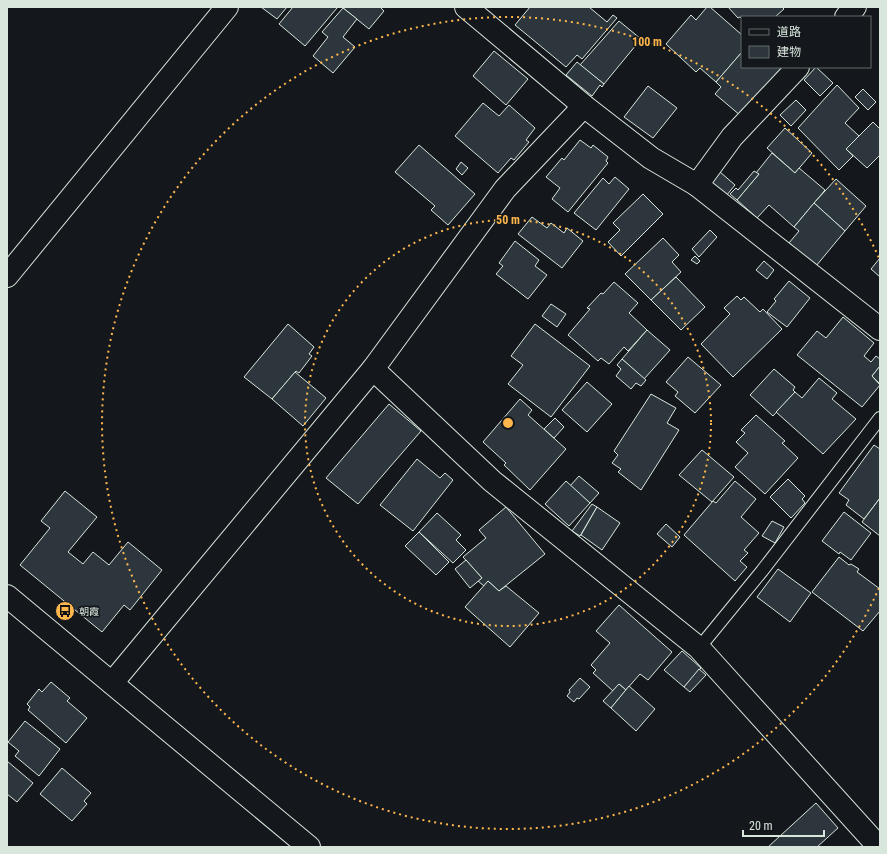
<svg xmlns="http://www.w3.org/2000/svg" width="887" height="854" font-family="'Roboto Condensed','Noto Sans JP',sans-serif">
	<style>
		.building { fill: #2c363c; stroke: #d8e6dc }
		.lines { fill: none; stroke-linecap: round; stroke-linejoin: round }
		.service-casing { stroke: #d8e6dc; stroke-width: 14 }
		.minor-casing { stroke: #d8e6dc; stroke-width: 24 }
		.tertiary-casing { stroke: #d8e6dc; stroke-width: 24 }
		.service { stroke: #14181c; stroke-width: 12 }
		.minor { stroke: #14181c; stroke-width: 22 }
		.tertiary { stroke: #14181c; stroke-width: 22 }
		.ring { fill: none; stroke: #ffb74d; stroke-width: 2; stroke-dasharray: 2 4 }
		.labels { text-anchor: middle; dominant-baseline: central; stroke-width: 3; stroke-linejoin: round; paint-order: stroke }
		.poi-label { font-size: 10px; fill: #d8e6dc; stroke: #14181c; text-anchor: start }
		.centre { fill: #ffb74d; stroke: #14181c; stroke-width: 2 }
		.ring-label { font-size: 12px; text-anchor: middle; font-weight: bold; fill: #ffb74d; stroke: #14181c; stroke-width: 3; stroke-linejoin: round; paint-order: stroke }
	</style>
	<rect width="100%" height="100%" fill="#14181c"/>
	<!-- building -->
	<g class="building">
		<path d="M261,7H287L277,19Z"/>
		<path d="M293,7H335L337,8L305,46L279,24Z"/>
		<path d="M342,7H380L384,11L369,29Z"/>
		<path d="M530,7H589L607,22L613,15L617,18L582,59L577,55L566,67L515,25Z"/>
		<path d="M707,7H710L742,35V52L716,82L700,68L696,72L666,44L691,15L696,20Z"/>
		<path d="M728,7H782L784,9L775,17H742V18L740,17L738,18Z"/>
		<path d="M343,8L357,19L343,37L355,47L333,73L313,56L328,37L322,32Z"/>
		<path d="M619,21L641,39L604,84L580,65Z"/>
		<path d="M494,51L528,79L506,105L473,76Z"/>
		<path d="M742,52V67H779L781,69L741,116L715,94L721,87L716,82Z"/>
		<path d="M577,62L604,84L602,87L600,85L592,96L566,75Z"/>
		<path d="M816,67L833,83L820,96L804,80Z"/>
		<path d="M837,85L859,108L845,123L859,136L846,149L853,156L839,170L798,128Z"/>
		<path d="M648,86L677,108L653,138L624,117Z"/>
		<path d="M863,89L876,102L868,110L855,97Z"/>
		<path d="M796,100L806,110L791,126L780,115Z"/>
		<path d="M483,103L499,116L509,105L535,128L526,140L529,142L514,160L511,158L498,173L455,136Z"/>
		<path d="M873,122L880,129V155L867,168L846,149Z"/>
		<path d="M785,128L812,153L795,173L767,148Z"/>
		<path d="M580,140L591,148L593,145L608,157L606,161L608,163L568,212L552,199L560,188L546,177L562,158L564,160Z"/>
		<path d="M419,145L475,194L448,225L431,210L435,206L395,172Z"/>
		<path d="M772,153L795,173L799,168L825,190L794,227L769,205L757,218L737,200L759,174L756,173Z"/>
		<path d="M461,162L468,168L462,175L456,169Z"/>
		<path d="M754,171L759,174L737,200L730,194L736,188L738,190Z"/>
		<path d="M720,172L735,185L726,196L711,183Z"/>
		<path d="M615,177L629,189L596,230L574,213L603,178L609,184Z"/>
		<path d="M836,179L866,206L845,231L814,203Z"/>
		<path d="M643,194L663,214L621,256L608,242L620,230L613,223Z"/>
		<path d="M814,203L845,231L816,266L789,243L799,231L794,227Z"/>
		<path d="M532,217L547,228L551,223L564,233L567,228L583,241L562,268L518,234Z"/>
		<path d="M710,230L717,237L699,257L692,249Z"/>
		<path d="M663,238L679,255L672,262L681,272L651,300L625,274Z"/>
		<path d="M515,241L539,260L535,266L547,275L528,299L496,274L503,266L499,263Z"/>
		<path d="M695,256L700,261L697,264L691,260Z"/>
		<path d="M880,258V277L871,269Z"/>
		<path d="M764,261L774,270L767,279L756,270Z"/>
		<path d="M676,277L705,307L681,330L651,300Z"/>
		<path d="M789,281L810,298L787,327L767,312L776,301L774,299Z"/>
		<path d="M614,282L638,303L629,313L647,330L628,351L624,347L609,364L601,358L598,361L568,335L590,309L587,308L601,293L603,294Z"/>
		<path d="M737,296L741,300L744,297L760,312L763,309L782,329L733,377L701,344L730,314L724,308Z"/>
		<path d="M551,304L566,314L557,327L542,316Z"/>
		<path d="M843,317L874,343L864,356L871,362L876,356L880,359V366L872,376L880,385L862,407L797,355L817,331L826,338Z"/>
		<path d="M288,324L314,347L309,354L312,356L299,373L296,371L272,399L244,377Z"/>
		<path d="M535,324L590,366L551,417L508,384L523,365L511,356Z"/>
		<path d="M647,330L670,350L644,379L622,359Z"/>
		<path d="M688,357L721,385L695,413L675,396L678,392L666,382Z"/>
		<path d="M622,359L646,380L641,386L636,383L631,389L616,376L621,369L617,365Z"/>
		<path d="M880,366V384L872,376Z"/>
		<path d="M774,369L795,387L793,390L795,392L773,416L750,395Z"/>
		<path d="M295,372L326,398L303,426L272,399Z"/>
		<path d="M819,378L837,393L832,399L856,419L823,454L776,412L795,392L802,398Z"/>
		<path d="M587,382L612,404L587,432L562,410Z"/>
		<path d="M651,394L676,408L667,423L679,430L641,490L618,472L621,469L612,463L618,455L614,451Z"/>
		<path d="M520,399L532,410L528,415L566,449L530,490L504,465L506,463L483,442Z"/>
		<path d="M389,404L421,431L358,504L326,478Z"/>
		<path d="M756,415L785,441L782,443L798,458L765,494L735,467L748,453L736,442L745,433L741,430Z"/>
		<path d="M555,418L564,427L554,438L544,429Z"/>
		<path d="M874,445L880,449V498L864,519L846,505L849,500L839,493Z"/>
		<path d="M702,450L734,477L712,502L679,475Z"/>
		<path d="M417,459L440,478L445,473L453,480L413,531L380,505Z"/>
		<path d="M579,476L599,493L590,503L570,486Z"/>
		<path d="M788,479L805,496L802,499L805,503L791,518L770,497Z"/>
		<path d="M566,481L590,503L569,526L545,504Z"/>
		<path d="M735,481L756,499L741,517L759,533L744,550L748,553L740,561L747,567L735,581L684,535L713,501L716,503Z"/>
		<path d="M65,491L97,517L68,552L83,564L93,552L109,565L128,542L162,570L130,610L124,605L102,632L20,565L50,528L41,521Z"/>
		<path d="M880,498V536L862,522Z"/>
		<path d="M592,504L597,507L580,536L572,531Z"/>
		<path d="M506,507L545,554L499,591L488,581L484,586L478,581L482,578L463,557L486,538L479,530Z"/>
		<path d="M597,507L620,523L602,550L581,535Z"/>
		<path d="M844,512L871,533L851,560L840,552L839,554L822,541Z"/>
		<path d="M437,513L461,535L456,540L466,550L453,563L419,532Z"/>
		<path d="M772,521L784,527L775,543L762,536Z"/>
		<path d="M666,524L680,537L672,547L657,534Z"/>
		<path d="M419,532L449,562L436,575L405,546Z"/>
		<path d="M839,557L849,565L851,564L859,569L857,572L880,589V611L863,631L812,592Z"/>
		<path d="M466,560L482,578L470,588L455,569Z"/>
		<path d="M778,569L811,593L790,622L757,597Z"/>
		<path d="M488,581L499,591L506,586L539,613L510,647L465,607Z"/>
		<path d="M619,605L672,652L648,680L640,674L626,690L619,684L613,691L593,673L596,670L591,665L610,643L596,631Z"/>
		<path d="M682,651L701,668L684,687L664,670Z"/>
		<path d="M699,669L706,675L690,692L684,687Z"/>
		<path d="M580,678L590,687L579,699L577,698L574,702L567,696L570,692L569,690Z"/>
		<path d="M51,682L70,698L67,701L87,718L66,743L28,710L30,707L27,704L39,689L42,692Z"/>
		<path d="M619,684L626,690L611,708L603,701Z"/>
		<path d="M629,686L655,709L636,731L611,708Z"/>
		<path d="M25,721L60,749L39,776L15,756L19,751L8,742Z"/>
		<path d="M7,761L33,783L17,802L7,794Z"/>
		<path d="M62,768L91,793L84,801L87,804L72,821L40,794Z"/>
		<path d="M816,803L838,828L817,847H768Z"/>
	</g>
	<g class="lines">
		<defs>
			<path id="service" d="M699,648L762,571L880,418"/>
			<g id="minor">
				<path d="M466,7L584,106L651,158L697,185L880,329"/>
				<path d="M846,17L855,7"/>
				<path d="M697,185L732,137L798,67"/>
				<path d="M373,369L492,481L699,648L879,847"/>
				<path d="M112,683L373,369L505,189L584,106"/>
			</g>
			<g id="tertiary">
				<path d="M7,276L227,7"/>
				<path d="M7,596L309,847"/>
			</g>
		</defs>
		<!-- service casing -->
		<use href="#service" class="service-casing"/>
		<!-- minor casing -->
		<use href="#minor" class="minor-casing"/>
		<!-- tertiary casing -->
		<use href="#tertiary" class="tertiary-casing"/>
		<!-- service -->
		<use href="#service" class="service"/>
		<!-- minor -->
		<use href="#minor" class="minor"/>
		<!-- tertiary -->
		<use href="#tertiary" class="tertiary"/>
	</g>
	<!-- distance rings -->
	<g class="ring">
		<circle cx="508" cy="423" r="203"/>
		<path d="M879 588A406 406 0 1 1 879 258"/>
	</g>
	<!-- icons -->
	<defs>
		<symbol id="bus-disc" viewBox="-11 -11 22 22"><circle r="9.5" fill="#ffb74d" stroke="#14181c"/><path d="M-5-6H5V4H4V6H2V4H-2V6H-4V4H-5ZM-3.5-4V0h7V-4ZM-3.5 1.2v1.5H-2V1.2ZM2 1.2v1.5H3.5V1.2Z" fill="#111"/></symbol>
	</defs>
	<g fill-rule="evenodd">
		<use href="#bus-disc" x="54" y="600" width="22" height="22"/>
	</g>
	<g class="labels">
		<!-- poi labels -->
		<g class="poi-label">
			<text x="79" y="611">朝霞</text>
		</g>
	</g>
	<circle cx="508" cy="423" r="6" class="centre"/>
	<g class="ring-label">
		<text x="647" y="46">100 m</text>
		<text x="508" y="224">50 m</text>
	</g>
	<!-- border -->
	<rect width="887" height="854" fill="none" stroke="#d8e6dc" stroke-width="16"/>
	<!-- legend -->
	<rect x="741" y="16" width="130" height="52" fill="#14181c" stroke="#626a69"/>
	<rect x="749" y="29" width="20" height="6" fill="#14181c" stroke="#626a69"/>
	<text x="777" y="36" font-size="12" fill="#d8e6dc">道路</text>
	<rect x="749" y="46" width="20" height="12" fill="#2c363c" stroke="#626a69"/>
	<text x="777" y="56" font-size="12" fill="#d8e6dc">建物</text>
	<!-- scale -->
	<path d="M743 830v6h81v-6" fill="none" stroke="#d8e6dc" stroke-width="2"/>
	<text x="749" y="830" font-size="12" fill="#d8e6dc" stroke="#14181c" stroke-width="3" paint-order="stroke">20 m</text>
</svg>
